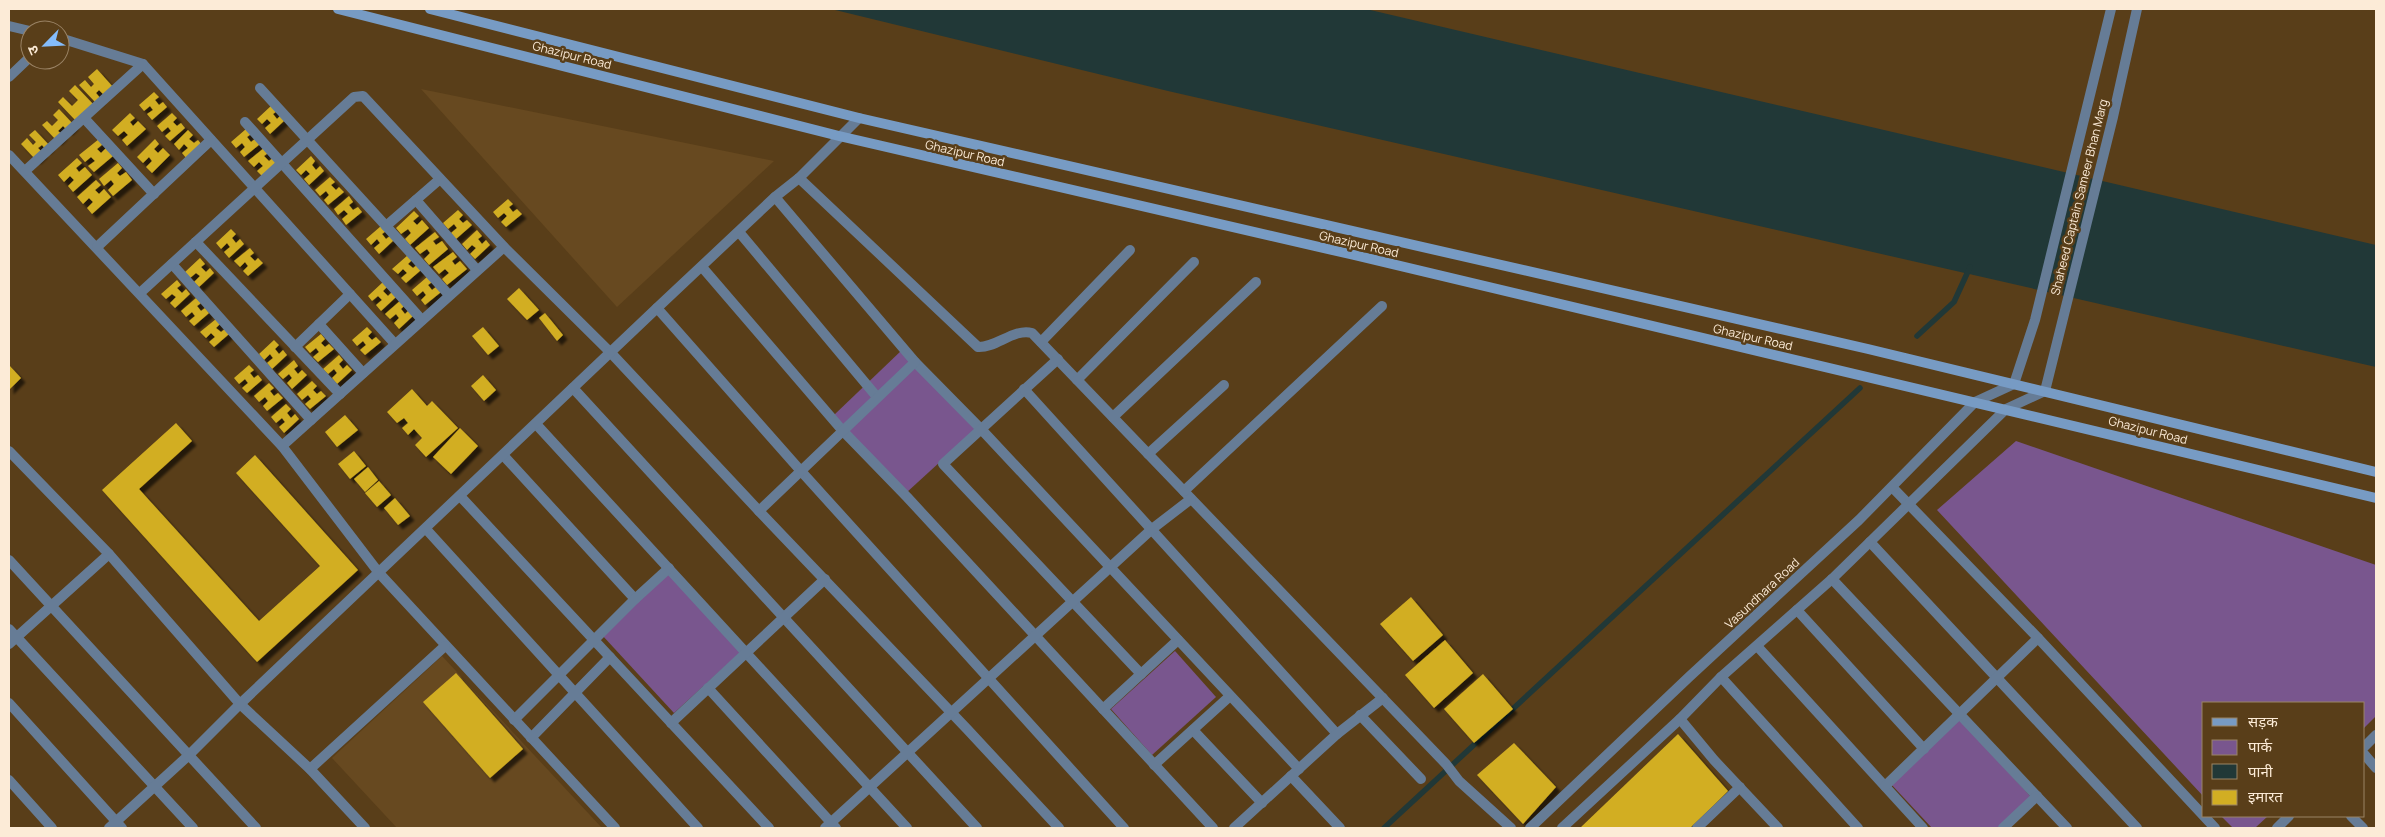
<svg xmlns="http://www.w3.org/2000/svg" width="2385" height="837" font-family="Manrope,'Noto Sans Devanagari',sans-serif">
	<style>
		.built { fill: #674920 }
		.green { fill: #79568e }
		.water { fill: #213837 }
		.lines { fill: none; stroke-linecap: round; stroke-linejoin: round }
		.stream { stroke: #213837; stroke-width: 5.5 }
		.building { fill: #d2ae23; filter: url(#shadow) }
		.minor { stroke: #667c96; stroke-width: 10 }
		.tertiary { stroke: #667c96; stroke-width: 10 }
		.secondary { stroke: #779bc4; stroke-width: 10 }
		.labels { text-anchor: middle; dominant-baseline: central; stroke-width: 5; stroke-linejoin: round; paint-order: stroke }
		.street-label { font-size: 12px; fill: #fcebd7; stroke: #593e19 }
	</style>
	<defs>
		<filter id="shadow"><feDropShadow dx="4.5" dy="4.5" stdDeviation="1" flood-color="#0009"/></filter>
	</defs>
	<rect width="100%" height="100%" fill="#593e19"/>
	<!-- built -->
	<g class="built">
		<path d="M421,89L774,161L617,307Z"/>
		<path d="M442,656L602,828H397L332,758Z"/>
	</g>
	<!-- green -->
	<g class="green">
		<path d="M903,349L976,429L906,493L834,415Z"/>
		<path d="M2016,441L2376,565V716L2364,728V703H2204V797L1937,510Z"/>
		<path d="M671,569L744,649L674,713L602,635Z"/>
		<path d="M1175,651L1216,697L1152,755L1111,709Z"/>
		<path d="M1959,718L2032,798L1999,828H1932L1890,783Z"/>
		<path d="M2221,816H2268L2255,828H2233Z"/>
	</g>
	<!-- water -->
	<path class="water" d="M831,9H1366L2376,245V367L1168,91Z"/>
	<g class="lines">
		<!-- stream -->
		<g class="stream">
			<path d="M1917,336L1954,302L1970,267"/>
			<path d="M1384,828L1860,388"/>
		</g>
	</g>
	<!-- building -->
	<g class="building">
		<path d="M97,69L113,87L104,95L99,90L96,93L101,99L96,103L79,85L85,80L91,87L94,84L88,77Z"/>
		<path d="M75,85L93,104L76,121L58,102L63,97L72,106L78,100L69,91Z"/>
		<path d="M154,92L159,97L155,100L159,105L163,102L167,107L152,120L147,114L153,110L150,106L144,111L139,105Z"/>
		<path d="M272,105L277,111L273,114L277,119L281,115L285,120L270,134L265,128L271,123L267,119L262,124L257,119Z"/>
		<path d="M59,109L74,125L68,131L63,126L58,131L63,135L57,141L42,125L47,121L52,126L58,120L53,115Z"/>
		<path d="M130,113L135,118L130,122L133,126L138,121L146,129L127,146L122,140L128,135L124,131L118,136L112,130Z"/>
		<path d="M172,113L177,118L173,122L177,126L181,123L185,128L170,141L165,136L171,131L168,127L162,132L157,126Z"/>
		<path d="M246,129L251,134L247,137L251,142L255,139L260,144L244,157L240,152L245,147L242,143L236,148L231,142Z"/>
		<path d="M35,130L50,146L46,150L42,145L38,148L43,153L36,160L21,144L27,138L33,145L36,142L29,135Z"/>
		<path d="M188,130L193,135L189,139L194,143L198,140L202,145L187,159L182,153L188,148L184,144L179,150L174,144Z"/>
		<path d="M99,139L103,144L97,149L101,153L106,148L113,156L94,172L88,166L95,161L91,157L85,162L79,155Z"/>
		<path d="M155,139L159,144L154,149L158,153L163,148L170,155L152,173L146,167L152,161L149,157L143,163L137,157Z"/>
		<path d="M264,148L268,153L264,156L269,161L273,158L277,163L262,176L257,171L263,166L259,162L254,167L248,161Z"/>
		<path d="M311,156L315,161L312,165L316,170L320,166L324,171L309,185L304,179L310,174L306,170L301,175L296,170Z"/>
		<path d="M77,158L82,163L76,168L79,172L85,167L92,175L73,192L68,186L74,180L70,176L64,182L58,175Z"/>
		<path d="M118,163L122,168L117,173L120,176L126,172L132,180L113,196L108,190L114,184L111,180L104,186L99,179Z"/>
		<path d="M330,177L335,182L331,185L336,190L339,187L344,192L328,205L324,200L329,195L326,191L320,196L315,190Z"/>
		<path d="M96,180L101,185L95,190L99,194L104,189L111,197L92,214L87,208L93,202L89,198L83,204L77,197Z"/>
		<path d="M349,196L353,202L349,205L353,210L358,207L362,212L346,225L342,219L348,214L344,210L338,215L334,209Z"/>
		<path d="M508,199L513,204L509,207L513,212L517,209L522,214L506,227L501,222L507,216L504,213L498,218L493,212Z"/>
		<path d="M458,210L463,215L459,219L463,223L467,220L472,225L456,239L451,233L457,228L454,224L448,229L443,223Z"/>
		<path d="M414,211L419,216L413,221L417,225L422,220L429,228L410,245L405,239L411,233L408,229L401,234L396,228Z"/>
		<path d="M381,226L386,231L382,234L386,239L390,236L394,240L379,254L374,248L380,243L377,239L371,245L366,239Z"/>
		<path d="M231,229L236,234L232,238L236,243L240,239L244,244L229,258L224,252L230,247L227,243L221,249L216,243Z"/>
		<path d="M477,230L482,236L478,239L482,244L486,240L490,245L475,259L470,254L476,248L472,245L467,250L462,244Z"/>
		<path d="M435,232L439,237L433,241L436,245L442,241L448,249L429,265L424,259L430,253L427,249L420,254L415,248Z"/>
		<path d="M250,248L254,253L250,256L255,261L258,258L263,263L248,276L243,271L248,266L245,262L240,267L234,261Z"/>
		<path d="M453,252L457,257L452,261L455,265L460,261L467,269L447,285L442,279L449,273L445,269L439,274L433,267Z"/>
		<path d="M408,255L412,260L408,264L413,268L417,265L421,270L406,283L401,278L407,273L403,269L398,274L392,269Z"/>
		<path d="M200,258L205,264L201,267L206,272L210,268L214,273L199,287L194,282L200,276L196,273L190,278L185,272Z"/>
		<path d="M427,277L432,282L428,285L432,290L436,287L441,292L425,305L421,300L426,295L423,291L417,296L412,290Z"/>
		<path d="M177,280L181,285L177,288L182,293L186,289L190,294L175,308L170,303L176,297L172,294L166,299L161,294Z"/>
		<path d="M383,282L387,287L383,291L388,296L392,292L396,297L381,311L376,305L382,300L378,296L372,301L368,296Z"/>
		<path d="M519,288L539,310L527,320L507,299Z"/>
		<path d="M196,298L201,303L197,306L201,311L205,308L209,313L194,326L189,321L195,316L192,312L186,317L181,311Z"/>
		<path d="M401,300L405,305L401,309L405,314L409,310L414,315L399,329L394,323L399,318L396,314L390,319L385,314Z"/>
		<path d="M545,313L563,335L557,341L539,318Z"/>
		<path d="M216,319L220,324L216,328L221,332L225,329L229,334L214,347L209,342L215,337L211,333L206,338L200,332Z"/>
		<path d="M367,327L372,332L368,336L372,340L376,337L381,342L365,355L360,350L366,345L363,341L357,346L352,340Z"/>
		<path d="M483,327L499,346L488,355L472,336Z"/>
		<path d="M321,334L325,339L321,343L325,347L329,344L334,349L318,362L313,357L319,352L316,348L310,353L305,347Z"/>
		<path d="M274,340L279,345L275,349L279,354L283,350L287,355L272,369L267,363L273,358L270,354L264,360L259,354Z"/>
		<path d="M339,355L343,360L339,364L343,369L347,365L352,370L337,384L332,378L337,373L334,369L328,374L323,369Z"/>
		<path d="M294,360L298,366L294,369L298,374L302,370L307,375L292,389L287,383L292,378L289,374L283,379L278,374Z"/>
		<path d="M9,365L21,378L9,390Z"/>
		<path d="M249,365L254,370L250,373L254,378L258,375L262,380L247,393L242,388L248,383L245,379L239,384L234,378Z"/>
		<path d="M483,375L496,390L484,401L471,386Z"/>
		<path d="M312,381L317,386L313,390L317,394L321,391L326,396L310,409L305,404L311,399L308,395L302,400L297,394Z"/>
		<path d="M269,383L274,388L270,391L274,396L278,393L283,398L267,411L263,406L268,401L265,397L259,402L254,396Z"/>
		<path d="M412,389L427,406L432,401L458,428L426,457L415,445L422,438L414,429L408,435L402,428L408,423L404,418L397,423L387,412Z"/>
		<path d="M286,404L291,409L287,413L291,418L295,414L299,419L284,433L279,427L285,422L282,418L276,423L271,417Z"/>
		<path d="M345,415L358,430L337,447L325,432Z"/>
		<path d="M176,423L192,441L139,489L259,621L320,566L236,473L255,455L358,570L257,662L102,490Z"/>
		<path d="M460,428L478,446L451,474L433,457Z"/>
		<path d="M354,451L366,466L350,479L338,464Z"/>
		<path d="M368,467L378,480L365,492L354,479Z"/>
		<path d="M379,481L391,495L377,507L365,493Z"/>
		<path d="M395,498L410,516L398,525L384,508Z"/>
		<path d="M1411,597L1443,635L1413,661L1380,624Z"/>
		<path d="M1445,640L1473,673L1434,708L1405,675Z"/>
		<path d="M456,673L523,749L490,778L423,702Z"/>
		<path d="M1483,674L1513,709L1474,743L1444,709Z"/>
		<path d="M1678,734L1728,791L1713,806L1690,828H1580Z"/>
		<path d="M1514,743L1556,787L1523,824L1477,775Z"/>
	</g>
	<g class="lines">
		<!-- minor -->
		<g class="minor">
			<path d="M9,26L30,31"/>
			<path d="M60,38L143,64L395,344"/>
			<path d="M9,77L30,57"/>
			<path d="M260,88L449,295"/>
			<path d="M84,118L154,194"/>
			<path d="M245,122L422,320"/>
			<path d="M9,155L282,446L379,573L615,828"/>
			<path d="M25,171L143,64"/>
			<path d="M799,178L978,347C996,348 1014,328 1032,333L1446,764L1459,781L1511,828"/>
			<path d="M775,197L915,362L981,429L1299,769"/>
			<path d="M416,200L477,270"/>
			<path d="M386,226L440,179"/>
			<path d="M739,232L877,397"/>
			<path d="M196,242L340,394"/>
			<path d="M97,247L211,140"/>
			<path d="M172,264L311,420"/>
			<path d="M702,267L842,430L907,497L1213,828"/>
			<path d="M140,293L354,97L363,96L504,247L611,353L759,511L967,729L1059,828"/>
			<path d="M657,308L800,470L1124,828"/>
			<path d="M319,324L363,373"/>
			<path d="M1041,342L1130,250"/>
			<path d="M295,347L350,294"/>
			<path d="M1058,359L943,464L1141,674"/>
			<path d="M1077,380L1194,262"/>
			<path d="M573,388L977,828"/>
			<path d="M1024,389L1337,734"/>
			<path d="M1113,417L1256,282"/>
			<path d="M536,424L907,828"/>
			<path d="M282,446L504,247"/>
			<path d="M1148,454L1224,385"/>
			<path d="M503,455L635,599"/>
			<path d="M1892,487L2038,638L2215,828"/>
			<path d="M1184,491L1382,306"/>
			<path d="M460,496L769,828"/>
			<path d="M759,511L915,362"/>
			<path d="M426,529L698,828"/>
			<path d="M1870,542L2137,828"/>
			<path d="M9,560L256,828"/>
			<path d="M1832,579L2067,828"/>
			<path d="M1797,610L1924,749"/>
			<path d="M9,629L193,828"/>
			<path d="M9,644L109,554"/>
			<path d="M1757,646L1923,828"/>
			<path d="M1721,677L1858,828"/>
			<path d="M708,688L836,828"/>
			<path d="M9,703L122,828"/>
			<path d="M1103,709L1178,640"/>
			<path d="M1360,715L1421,779"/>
			<path d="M1680,719L1714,760L1778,828"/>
			<path d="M514,720L635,599L669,568"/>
			<path d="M671,723L825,579"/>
			<path d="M1193,730L1262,803"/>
			<path d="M531,738L610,657"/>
			<path d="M2364,747L2376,735"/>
			<path d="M2364,754L2376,768"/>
			<path d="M1154,765L1230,696"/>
			<path d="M310,769L445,646"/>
			<path d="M1291,776L1340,828"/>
			<path d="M9,780L52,828"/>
			<path d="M1885,786L2038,638"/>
			<path d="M2351,816L2363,828"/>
			<path d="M825,828L1152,529L1191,499"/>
			<path d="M1234,828L1337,734L1383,698"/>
			<path d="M1697,828L1740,787"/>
			<path d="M2003,828L2037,796"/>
			<path d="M2277,828L2289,816"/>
		</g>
		<!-- tertiary -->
		<g class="tertiary">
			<path d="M9,451L109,554L240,704L310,769L365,828"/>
			<path d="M109,828L189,755L240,704L657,308L775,197L799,178L859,118"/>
			<path d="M1530,828L1689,677L1859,520L1975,402L2014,384L2035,320L2111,9"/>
			<path d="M1562,828L1680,719L1721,677L1832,579L2006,409L2045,391L2113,117L2137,9"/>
		</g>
		<!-- secondary -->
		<g class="secondary">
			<path d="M338,9L839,136L1354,255L2376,498"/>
			<path d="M430,9L859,118L1868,349L2376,472"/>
		</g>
	</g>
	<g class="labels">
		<!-- street labels -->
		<g class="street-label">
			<text transform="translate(572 55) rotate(14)">Ghazipur Road</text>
			<text transform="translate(965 153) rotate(13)">Ghazipur Road</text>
			<text transform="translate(2079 197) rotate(-76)">Shaheed Captain Sameer Bhan Marg</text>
			<text transform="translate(1359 244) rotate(13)">Ghazipur Road</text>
			<text transform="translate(1753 337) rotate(13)">Ghazipur Road</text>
			<text transform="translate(2148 430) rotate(14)">Ghazipur Road</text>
			<text transform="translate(1762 593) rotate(-43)">Vasundhara Road</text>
		</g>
	</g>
	<!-- border -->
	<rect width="2385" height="837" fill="none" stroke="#fcebd7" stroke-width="20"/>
	<!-- legend -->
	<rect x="2202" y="702" width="162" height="115" fill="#593e19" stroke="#9a8365"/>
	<rect x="2212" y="718" width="25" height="8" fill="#779bc4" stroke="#9a8365"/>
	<text x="2248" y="727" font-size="15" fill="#fcebd7">सड़क</text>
	<rect x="2212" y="740" width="25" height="15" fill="#79568e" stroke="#9a8365"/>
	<text x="2248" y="752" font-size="15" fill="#fcebd7">पार्क</text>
	<rect x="2212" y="764" width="25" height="15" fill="#213837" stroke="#9a8365"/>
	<text x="2248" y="777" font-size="15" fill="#fcebd7">पानी</text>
	<rect x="2212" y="790" width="25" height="15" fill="#d2ae23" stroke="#9a8365"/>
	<text x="2248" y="802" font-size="15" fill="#fcebd7">इमारत</text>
	<!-- north arrow -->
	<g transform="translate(45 45) rotate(246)"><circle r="24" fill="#593e19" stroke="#9a8365"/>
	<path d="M0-4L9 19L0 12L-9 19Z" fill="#84bcfb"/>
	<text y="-8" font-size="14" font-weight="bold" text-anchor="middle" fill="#fcebd7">उ</text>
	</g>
</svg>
